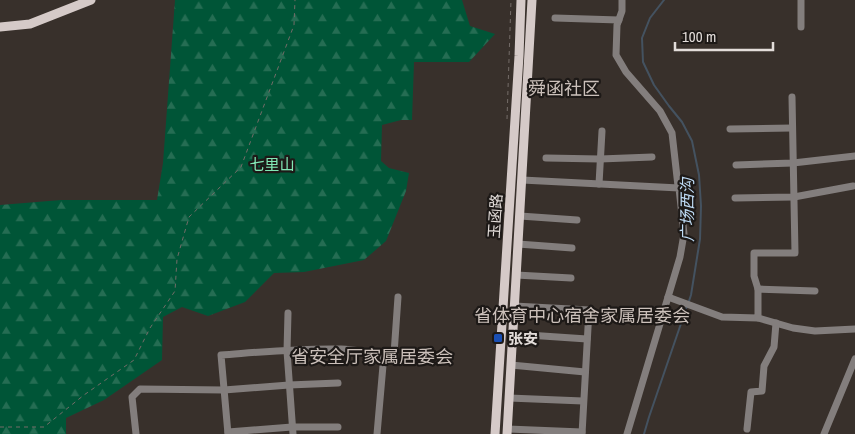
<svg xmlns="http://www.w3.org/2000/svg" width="855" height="434" font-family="'Archivo Narrow','Noto Sans SC',sans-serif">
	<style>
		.forest { fill: url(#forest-firs) }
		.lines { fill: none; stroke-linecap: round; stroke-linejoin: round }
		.stream { stroke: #445260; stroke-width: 2 }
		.path { stroke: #746c68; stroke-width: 1; stroke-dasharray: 4 4; stroke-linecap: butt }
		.minor { stroke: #837e7d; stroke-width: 7 }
		.major { stroke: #d5cac8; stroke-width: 9 }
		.transit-dot { fill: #1a4fb4; stroke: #1d1917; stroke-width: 2 }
		.labels { text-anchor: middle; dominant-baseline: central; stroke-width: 4.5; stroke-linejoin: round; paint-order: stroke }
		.park-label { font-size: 15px; fill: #82e7b5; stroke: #1d1917 }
		.street-label { font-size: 15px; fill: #e3ddda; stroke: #1d1917 }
		.poi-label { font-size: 15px; font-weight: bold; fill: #e3ddda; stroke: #1d1917; text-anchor: start }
		.water-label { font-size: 16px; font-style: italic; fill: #bfdcf6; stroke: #1d1917 }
		.quarter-label { font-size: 18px; fill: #cbc0ba; stroke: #1d1917 }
	</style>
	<defs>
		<pattern id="forest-firs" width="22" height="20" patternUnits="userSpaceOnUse" patternTransform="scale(1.25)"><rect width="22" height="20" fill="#005537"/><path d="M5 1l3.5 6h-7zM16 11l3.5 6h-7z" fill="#256d53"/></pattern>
	</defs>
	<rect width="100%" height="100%" fill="#38302b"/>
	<!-- forest -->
	<path class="forest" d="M175,0H462L470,26L495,34L469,62H414L412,120H401L382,125L381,161L389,168L409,173L406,191L386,241L364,260L304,272L274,273L245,302L208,316L182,307L163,317L162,360L104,400L66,418V434H0V205L61,200H157L163,163Z"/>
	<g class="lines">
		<!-- stream -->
		<g class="stream">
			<path d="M664,0L650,18L642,38L643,62L654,85L669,106L682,122L692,141L699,175L701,206L700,239L691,295L689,301"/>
			<path d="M644,434L649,417L687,306"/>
		</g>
		<!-- path -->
		<g class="path">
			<path d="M507,119L511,0"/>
			<path d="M0,427H44L84,395L134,360L150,328L175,291L177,259L189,217L241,167L294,25L295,0"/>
		</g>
		<!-- minor -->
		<g class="minor">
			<path d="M622,0V11L617,25L616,55L626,72L660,111L672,133L678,186"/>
			<path d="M555,18L619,20"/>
			<path d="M801,27V0"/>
			<path d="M730,129L792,128"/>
			<path d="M546,158L600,159L652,157"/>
			<path d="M736,165L793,163L855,156"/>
			<path d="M522,180L679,188L684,234L680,257L627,434"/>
			<path d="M599,184L602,131"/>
			<path d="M735,198L794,197L853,186"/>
			<path d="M520,216L577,220"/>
			<path d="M518,244L572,248"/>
			<path d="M516,275L571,278"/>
			<path d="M758,289L754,276V253H795L792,97"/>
			<path d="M668,297L722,317L758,318V289L815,291"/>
			<path d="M514,306L589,310L582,434"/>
			<path d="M288,313L287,351L293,434"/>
			<path d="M758,318L793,328L815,331L855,329"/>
			<path d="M513,334L587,339"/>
			<path d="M511,365L585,372"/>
			<path d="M509,398L583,401"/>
			<path d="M507,429L582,432"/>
			<path d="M747,429L751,392L762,391L764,366L774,347L776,323"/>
			<path d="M228,432L292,427H338"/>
			<path d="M136,434L132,397L140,389L224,390L289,385L338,383"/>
			<path d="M228,434L221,355C261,352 301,348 341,349C359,350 376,354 394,354L398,297"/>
			<path d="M377,434L384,354"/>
			<path d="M824,434L855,359"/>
		</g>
		<!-- major -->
		<g class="major">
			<path d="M0,27L30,24L91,0"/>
			<path d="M495,434L519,56L521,0"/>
			<path d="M507,434L532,0"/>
		</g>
	</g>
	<!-- markers -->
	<rect class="transit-dot" x="493" y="333" width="10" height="10" rx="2.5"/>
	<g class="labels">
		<!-- park labels -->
		<g class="park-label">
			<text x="272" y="164">七里山</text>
		</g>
		<!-- street labels -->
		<g class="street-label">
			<text transform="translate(495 216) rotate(-86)">玉函路</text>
		</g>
		<!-- poi labels -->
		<g class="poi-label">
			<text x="508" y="338">张安</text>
		</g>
		<!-- water labels -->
		<g class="water-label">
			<text transform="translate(687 210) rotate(-90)">广场西沟</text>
		</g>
		<!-- quarter labels -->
		<g class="quarter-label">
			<text x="564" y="88">舜函社区</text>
			<text x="582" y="315">省体育中心宿舍家属居委会</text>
			<text x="372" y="356">省安全厅家属居委会</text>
		</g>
	</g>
	<!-- scale -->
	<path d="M675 42v8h98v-8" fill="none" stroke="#e3ddda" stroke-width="2.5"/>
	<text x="682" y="42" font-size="15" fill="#e3ddda" stroke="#1d1917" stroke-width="4" paint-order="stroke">100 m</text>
</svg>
